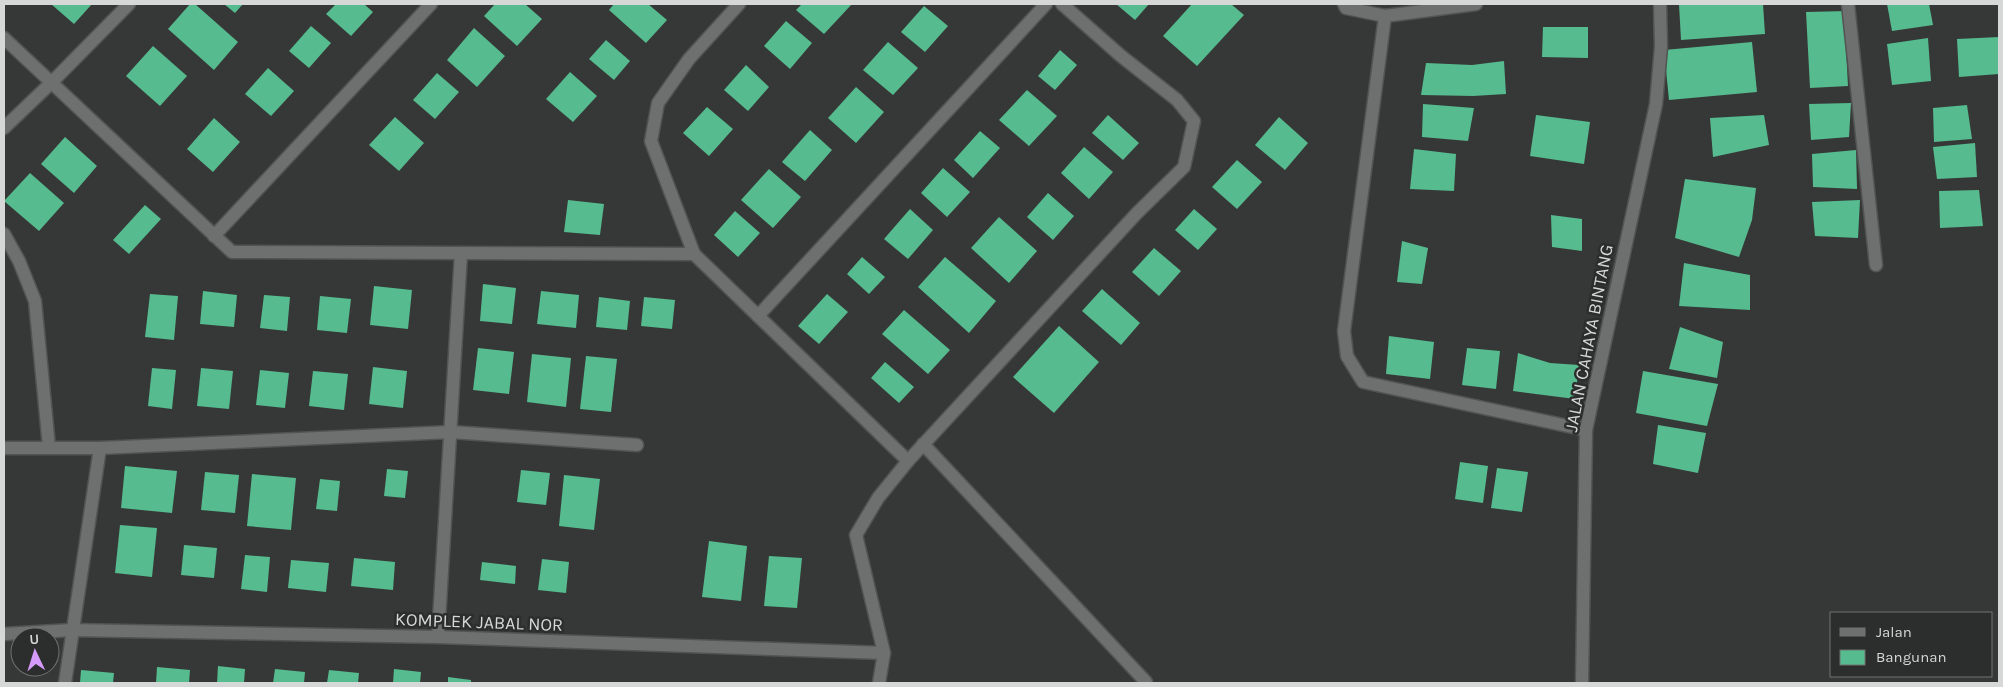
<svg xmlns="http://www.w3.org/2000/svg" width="2003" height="687" font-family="Karla,sans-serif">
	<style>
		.building { fill: #56bb8e }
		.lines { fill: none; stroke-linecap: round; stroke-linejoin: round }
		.minor-casing { stroke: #515452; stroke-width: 15 }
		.minor { stroke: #6d706e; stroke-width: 12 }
		.labels { text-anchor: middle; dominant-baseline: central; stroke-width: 5; stroke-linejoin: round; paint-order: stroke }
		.street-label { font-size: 18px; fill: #d6d8d7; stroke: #2c2e2d }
	</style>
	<rect width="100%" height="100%" fill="#363837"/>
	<!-- building -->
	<g class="building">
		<path d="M51,4H92L74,24Z"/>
		<path d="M190,4H195L238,42L214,70L168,29Z"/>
		<path d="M224,4H243L235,13Z"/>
		<path d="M336,4H364L373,12L351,36L326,14Z"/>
		<path d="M495,4H525L542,19L517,46L484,16Z"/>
		<path d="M614,4H648L667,20L646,43L609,10Z"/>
		<path d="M802,4H852L824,34L796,10Z"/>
		<path d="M1116,4H1149L1135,20Z"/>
		<path d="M1192,4H1231L1244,15L1197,66L1163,36Z"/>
		<path d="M1679,4H1763L1765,34L1681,40Z"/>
		<path d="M1887,4H1929L1933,25L1892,31Z"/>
		<path d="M924,6L948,26L925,52L901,32Z"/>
		<path d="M1847,11L1846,48L1848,86L1810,88L1806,12Z"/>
		<path d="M786,21L812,43L790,69L764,46Z"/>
		<path d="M311,26L331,43L309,68L289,51Z"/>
		<path d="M1543,27H1588V58L1542,57Z"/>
		<path d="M474,28L505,56L477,87L447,60Z"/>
		<path d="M1999,37V74L1959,77L1957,39Z"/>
		<path d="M1928,38L1931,81L1892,85L1887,44Z"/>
		<path d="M606,40L630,61L614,80L589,59Z"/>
		<path d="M888,42L918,68L893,95L863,70Z"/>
		<path d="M1752,42L1757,92L1669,100L1664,50Z"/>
		<path d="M153,46L187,76L160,106L126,76Z"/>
		<path d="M1060,50L1077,65L1055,90L1038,76Z"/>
		<path d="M1504,61L1506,94L1473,96L1421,95L1426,63L1472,65Z"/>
		<path d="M746,65L769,87L748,111L724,90Z"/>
		<path d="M268,68L294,91L271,116L245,94Z"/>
		<path d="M570,72L597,96L573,122L546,99Z"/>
		<path d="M437,73L459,92L435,119L413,100Z"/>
		<path d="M856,87L884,112L856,143L828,118Z"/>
		<path d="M1027,90L1057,116L1029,146L999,120Z"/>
		<path d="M1851,103L1849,137L1811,140L1809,104Z"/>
		<path d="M1423,104L1474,108L1468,141L1422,137Z"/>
		<path d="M1967,105L1972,139L1934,142L1933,108Z"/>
		<path d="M707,107L733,129L709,156L683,133Z"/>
		<path d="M1108,115L1139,143L1123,160L1092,133Z"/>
		<path d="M1536,115L1590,122L1584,164L1530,156Z"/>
		<path d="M1764,115L1769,145L1713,157L1710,118Z"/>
		<path d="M395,117L424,143L399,171L369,145Z"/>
		<path d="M1279,117L1308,143L1285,170L1255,145Z"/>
		<path d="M214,118L240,142L213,172L187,149Z"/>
		<path d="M810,130L832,150L805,181L782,162Z"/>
		<path d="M980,131L1000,148L973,178L954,160Z"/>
		<path d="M65,137L97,166L74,193L41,164Z"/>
		<path d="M1975,143L1977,177L1937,179L1933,147Z"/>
		<path d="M1084,147L1113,172L1089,199L1061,173Z"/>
		<path d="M1414,149L1456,154L1454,191L1410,189Z"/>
		<path d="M1856,150L1857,189L1813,187L1812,154Z"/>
		<path d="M1237,160L1262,182L1237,209L1212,187Z"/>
		<path d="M943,168L970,192L947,217L921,193Z"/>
		<path d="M769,169L801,197L773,228L741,200Z"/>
		<path d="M30,173L64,203L39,231L4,201Z"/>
		<path d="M1685,179L1756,188L1752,220L1739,257L1675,238Z"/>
		<path d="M1979,190L1983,226L1940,228L1939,191Z"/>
		<path d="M1048,193L1074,216L1053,240L1027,217Z"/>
		<path d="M568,200L604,204L600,235L564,232Z"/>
		<path d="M1860,200L1858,238L1815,236L1812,202Z"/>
		<path d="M145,205L161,219L129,254L113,240Z"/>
		<path d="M910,209L933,230L908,259L884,239Z"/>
		<path d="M1194,209L1217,229L1198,250L1175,230Z"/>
		<path d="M735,211L760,233L738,257L714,235Z"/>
		<path d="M1551,215L1582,219V251L1552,247Z"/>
		<path d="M999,217L1037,251L1009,283L971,248Z"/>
		<path d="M1402,241L1428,248L1422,284L1397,282Z"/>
		<path d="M1154,248L1181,271L1159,296L1132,272Z"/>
		<path d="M862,257L885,277L869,294L847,274Z"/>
		<path d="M945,257L996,301L969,333L918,287Z"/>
		<path d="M1684,263L1750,275V310L1679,306Z"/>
		<path d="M483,284L516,288L512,324L480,321Z"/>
		<path d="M374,286L412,290L408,329L370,325Z"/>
		<path d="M1102,289L1140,323L1121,345L1082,311Z"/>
		<path d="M203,291L237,295L234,327L200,324Z"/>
		<path d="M541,291L579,295L576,328L537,324Z"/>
		<path d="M150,294L178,296L174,340L145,337Z"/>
		<path d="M827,294L848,312L819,344L798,326Z"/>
		<path d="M264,295L290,297L287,331L260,328Z"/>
		<path d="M320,296L351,299L347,333L317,330Z"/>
		<path d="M599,297L630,301L627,330L596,327Z"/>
		<path d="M644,297L675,300L672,329L641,326Z"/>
		<path d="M904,310L950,350L928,374L882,334Z"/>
		<path d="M1059,326L1099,362L1054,413L1013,377Z"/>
		<path d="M1680,327L1723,342L1717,378L1669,369Z"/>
		<path d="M1389,336L1434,342L1430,379L1386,374Z"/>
		<path d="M478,348L514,352L509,394L473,390Z"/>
		<path d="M1467,348L1500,351L1496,389L1462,385Z"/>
		<path d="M1518,353L1550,363L1579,365L1575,399L1513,391Z"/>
		<path d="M532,354L571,358L566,407L527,402Z"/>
		<path d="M586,356L617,359L611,412L580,409Z"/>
		<path d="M885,362L914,387L899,403L871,378Z"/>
		<path d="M373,367L407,371L403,408L369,404Z"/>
		<path d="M152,368L176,370L172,409L148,406Z"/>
		<path d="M201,368L233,371L229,409L197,406Z"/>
		<path d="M260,370L289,373L285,408L256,405Z"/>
		<path d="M313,371L348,374L344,410L309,406Z"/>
		<path d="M1643,371L1718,384L1707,426L1636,413Z"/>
		<path d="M1658,425L1706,433L1698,473L1653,464Z"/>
		<path d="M1460,462L1488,466L1483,503L1455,499Z"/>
		<path d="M125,466L177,471L172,513L121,508Z"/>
		<path d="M1497,468L1528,472L1522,512L1491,508Z"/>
		<path d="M387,469L408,471L405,498L384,496Z"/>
		<path d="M521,470L550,473L546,505L517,502Z"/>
		<path d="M205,472L239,475L235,513L201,510Z"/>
		<path d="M252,474L296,478L291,530L247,526Z"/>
		<path d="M564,475L600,479L594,530L559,526Z"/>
		<path d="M320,479L340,481L337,511L316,509Z"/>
		<path d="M120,525L157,528L152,577L115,573Z"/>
		<path d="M709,541L747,546L741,601L702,597Z"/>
		<path d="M184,545L217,548L214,578L181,575Z"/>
		<path d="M245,555L270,557L267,592L241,589Z"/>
		<path d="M769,556L802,558L797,608L764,606Z"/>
		<path d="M354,558L395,562L393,590L351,586Z"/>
		<path d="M542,559L569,562L566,593L538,590Z"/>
		<path d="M291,560L329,563L326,592L288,588Z"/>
		<path d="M482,562L516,566L515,584L480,580Z"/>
		<path d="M218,666L245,669L244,683H217Z"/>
		<path d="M157,667L190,670L189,683H156Z"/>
		<path d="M275,669L305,672L304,683H273Z"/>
		<path d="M394,669L421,672L420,683H393Z"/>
		<path d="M81,670L114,673L113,683H80Z"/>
		<path d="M329,670L359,673L358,683H327Z"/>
		<path d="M448,677L471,680V683H448Z"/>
	</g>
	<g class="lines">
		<defs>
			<g id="minor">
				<path d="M1344,4L1346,8L1385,16L1476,4"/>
				<path d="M1848,4L1876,265"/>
				<path d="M1385,16L1344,331L1347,356L1363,382L1586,430"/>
				<path d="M4,38L232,252L694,254L908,461"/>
				<path d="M4,128L51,83L129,4"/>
				<path d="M4,234L19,261L35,301L49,447"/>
				<path d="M214,236L431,4"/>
				<path d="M694,254L651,141L658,103L689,59L739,4"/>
				<path d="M758,316L1046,4"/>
				<path d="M923,444L1146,682"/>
				<path d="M4,448H100L451,432L637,445"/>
				<path d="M4,634L72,630L438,637L884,653"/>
				<path d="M438,637L461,253"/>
				<path d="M65,683L100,448"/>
				<path d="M879,683L884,653L856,535L878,498L908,461L1137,213L1184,167L1194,121L1177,100L1121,56L1062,4"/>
				<path d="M1582,683L1586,430L1656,104L1661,47L1660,4"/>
			</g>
		</defs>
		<!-- minor casing -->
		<use href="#minor" class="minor-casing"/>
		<!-- minor -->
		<use href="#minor" class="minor"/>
	</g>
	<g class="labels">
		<!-- street labels -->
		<g class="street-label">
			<text transform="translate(1589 338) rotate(-79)">JALAN CAHAYA BINTANG</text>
			<text transform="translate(479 622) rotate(2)">KOMPLEK JABAL NOR</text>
		</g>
	</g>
	<!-- border -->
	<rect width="2003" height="687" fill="none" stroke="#d6d8d7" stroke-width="10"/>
	<!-- legend -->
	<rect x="1830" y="612" width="162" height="65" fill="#2c2e2d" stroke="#707271"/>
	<rect x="1840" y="628" width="25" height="8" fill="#6d706e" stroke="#707271"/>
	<text x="1876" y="637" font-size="15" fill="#d6d8d7">Jalan</text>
	<rect x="1840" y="650" width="25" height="15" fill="#56bb8e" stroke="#707271"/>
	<text x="1876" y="662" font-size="15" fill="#d6d8d7">Bangunan</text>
	<!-- north arrow -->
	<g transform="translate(35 652) rotate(356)"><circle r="24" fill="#2c2e2d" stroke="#707271"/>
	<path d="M0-4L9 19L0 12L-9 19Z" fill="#d69bfa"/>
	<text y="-8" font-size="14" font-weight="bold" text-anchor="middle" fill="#d6d8d7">U</text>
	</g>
</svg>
